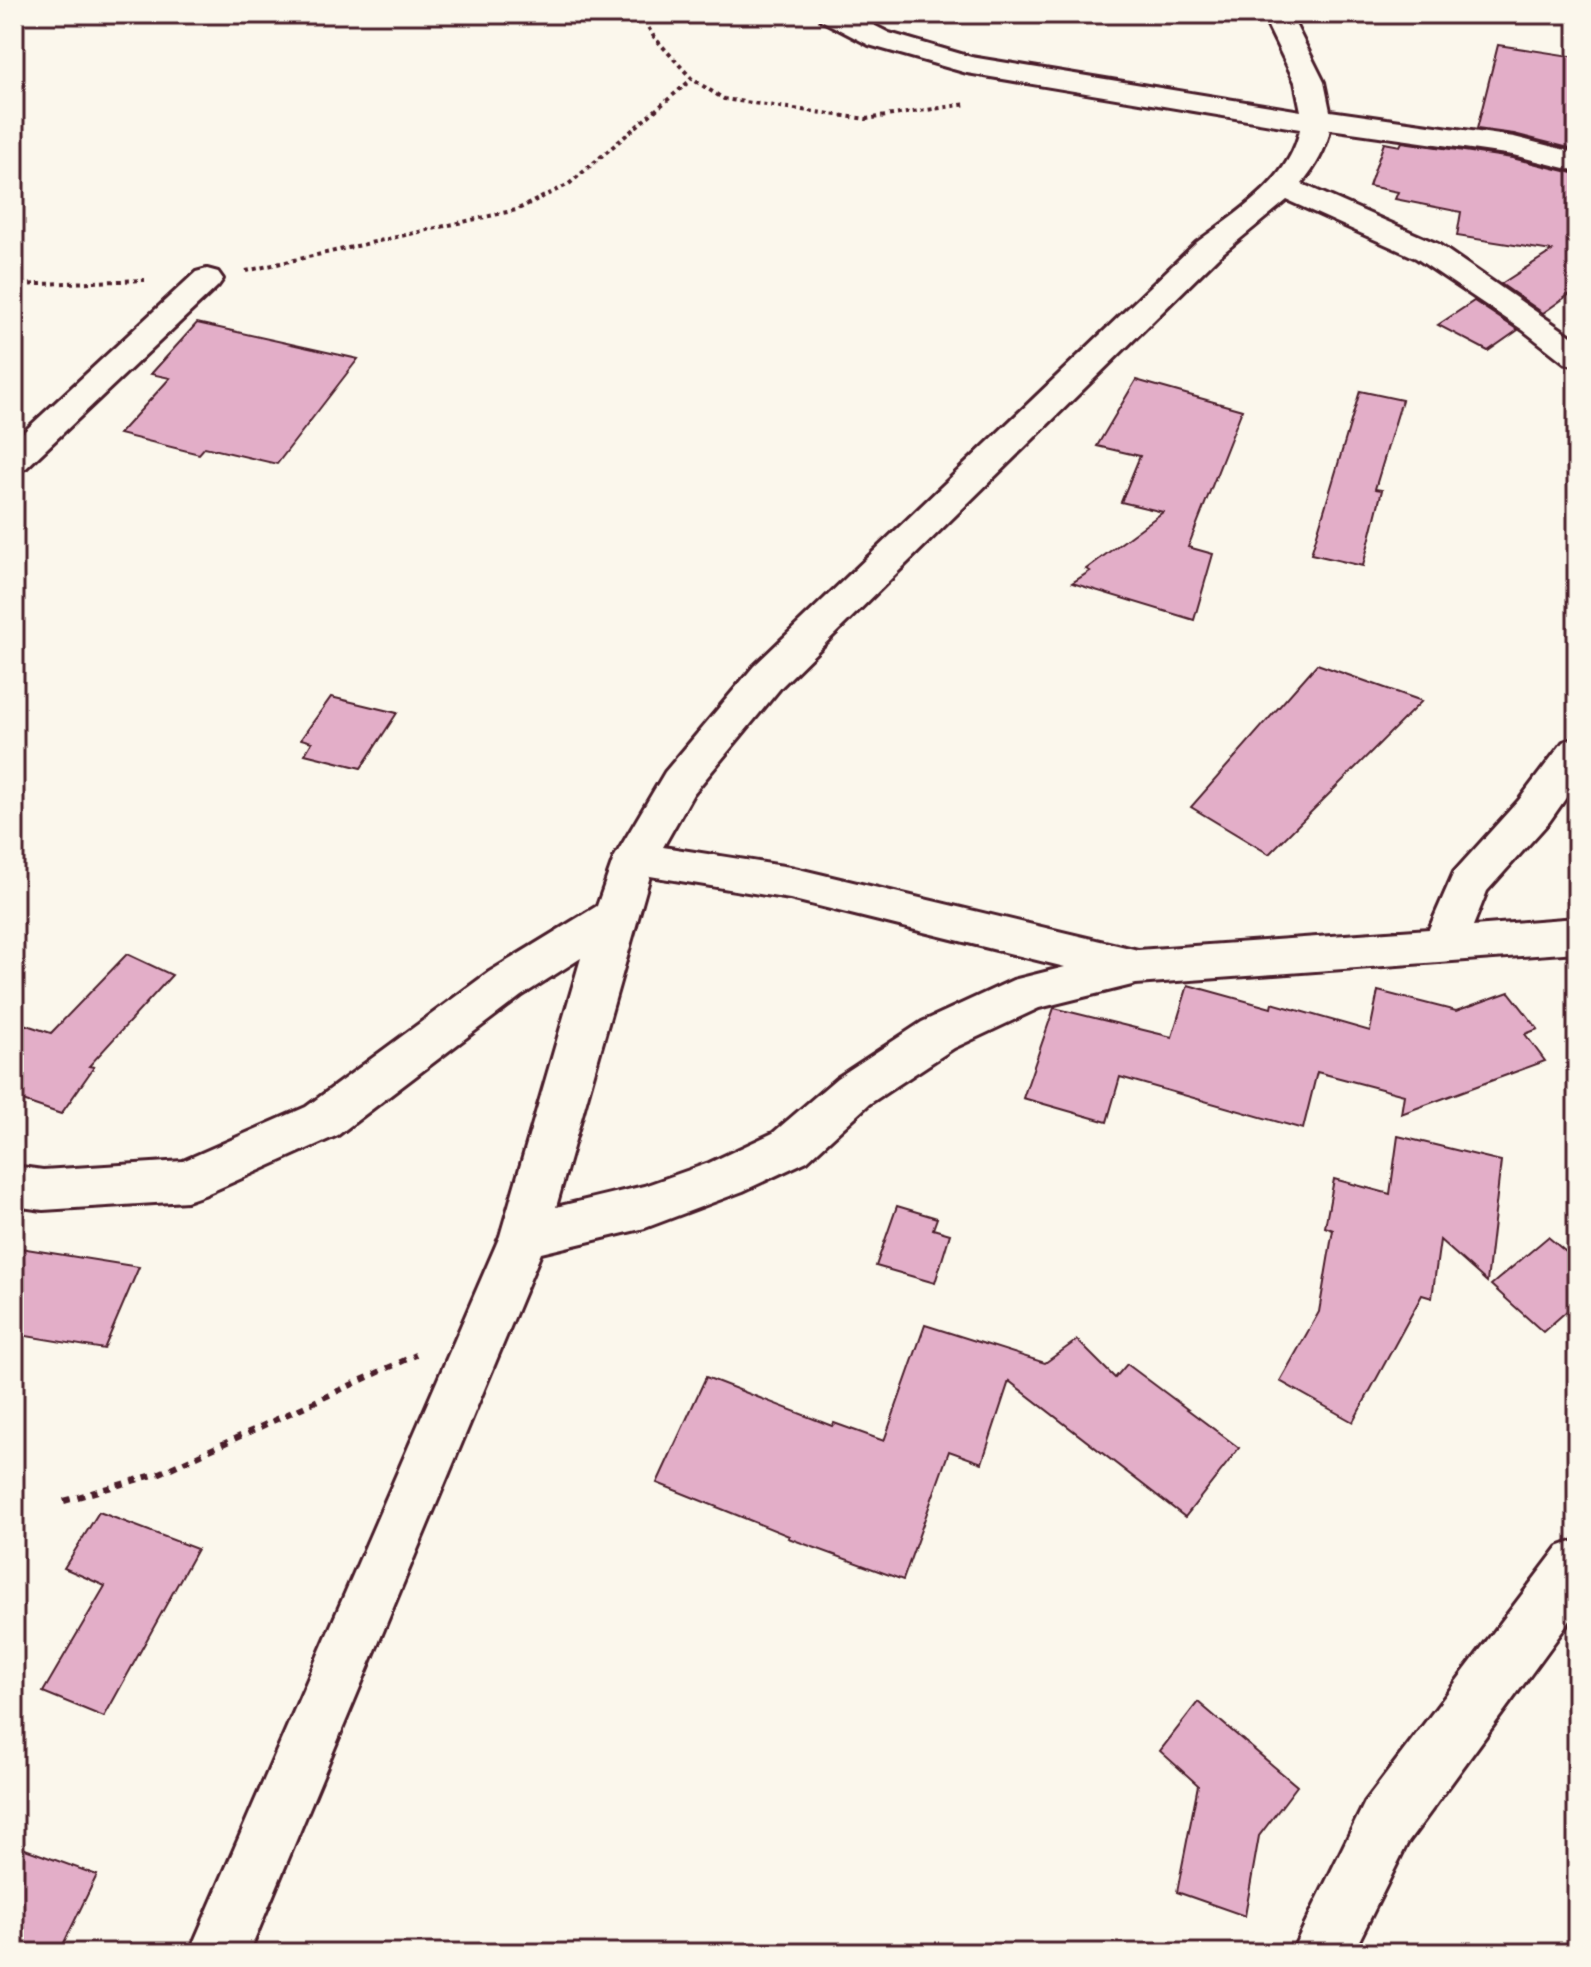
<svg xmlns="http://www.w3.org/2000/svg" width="1591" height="1967" font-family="Delius,sans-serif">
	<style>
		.building { fill: #e3aec8; stroke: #4a1f2b; stroke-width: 2 }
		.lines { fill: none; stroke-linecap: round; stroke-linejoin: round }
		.minor-casing { stroke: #4a1f2b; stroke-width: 6 }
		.path-far1 { stroke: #4a1f2b; stroke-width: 4; stroke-dasharray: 4 4; stroke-linecap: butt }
		.path { stroke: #4a1f2b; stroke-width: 6; stroke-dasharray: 7 7; stroke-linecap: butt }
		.minor { fill: #fbf7ec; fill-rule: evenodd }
	</style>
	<rect width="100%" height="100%" fill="#fbf7ec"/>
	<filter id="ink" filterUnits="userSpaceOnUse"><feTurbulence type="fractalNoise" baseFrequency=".0125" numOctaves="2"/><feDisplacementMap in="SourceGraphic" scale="16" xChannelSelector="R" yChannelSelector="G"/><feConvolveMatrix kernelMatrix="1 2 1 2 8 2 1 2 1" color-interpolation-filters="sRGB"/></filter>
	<g filter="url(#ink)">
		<!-- building -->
		<g class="building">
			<path d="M1498,45L1577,57V150L1514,134L1477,129Z"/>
			<path d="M1402,142L1512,158L1577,174V289L1543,313L1501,284L1552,251L1457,236L1461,212L1395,199L1398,192L1369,186L1384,143L1400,146Z"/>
			<path d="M1474,301L1518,330L1488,351L1438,325Z"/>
			<path d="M197,323L358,359L277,464L205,447L199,454L119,434L170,378L151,374Z"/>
			<path d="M1136,380L1242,410L1188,547L1213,554L1194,620L1072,583L1090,571L1086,569L1163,512L1121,502L1140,456L1097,446Z"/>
			<path d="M1360,391L1402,400L1375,489L1382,490L1363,566L1311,554Z"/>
			<path d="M1317,664L1422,701L1269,854L1191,807Z"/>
			<path d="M331,697L397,713L361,768L305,754L312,742L301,739Z"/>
			<path d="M127,954L172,975L89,1066L94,1067L61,1114L14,1098V1021L51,1033Z"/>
			<path d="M1188,985L1271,1008L1272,1003L1370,1031L1378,991L1456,1011L1509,992L1538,1029L1525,1034L1545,1061L1401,1114L1404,1095L1317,1072L1303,1129L1120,1077L1107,1122L1023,1098L1054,1008L1172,1037Z"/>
			<path d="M1398,1136L1501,1161L1487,1282L1440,1240L1432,1298L1422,1295L1353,1422L1280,1381L1319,1312L1333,1230L1325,1227L1334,1179L1390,1194Z"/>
			<path d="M897,1206L937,1218L933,1229L950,1234L935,1283L876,1266Z"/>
			<path d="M1548,1237L1577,1261V1302L1543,1332L1491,1285Z"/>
			<path d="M14,1247L139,1267L104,1349L14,1334Z"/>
			<path d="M925,1325L1045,1363L1077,1340L1115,1378L1127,1364L1239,1448L1185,1517L1009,1381L982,1463L949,1451L903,1580L788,1538L789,1536L657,1483L706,1377L832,1426L834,1423L884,1441Z"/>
			<path d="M99,1512L197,1549L104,1717L43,1692L105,1586L64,1568Z"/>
			<path d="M1198,1702L1297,1786L1259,1836L1245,1916L1177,1892L1198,1785L1160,1751Z"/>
			<path d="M14,1845L97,1875L59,1953H14Z"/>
		</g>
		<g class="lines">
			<defs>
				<g id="minor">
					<path d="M817,14H852L889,33L971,57L1301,111L1295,82L1262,14H1290L1324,82L1330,111L1514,137L1577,153V171L1513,155L1330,129C1326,150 1315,167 1302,184L1438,244L1577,340V366L1565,363L1523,330L1416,258L1287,200L1218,257L782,686L693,794L663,847L790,867L1138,950L1429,929L1454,872L1519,800L1563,742L1577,737V782L1549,822L1487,891L1473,926L1577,918V952L1136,984L1039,1008L954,1048L869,1104L807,1161L743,1191L645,1228L541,1253L249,1953H189L500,1236L581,958L521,996L338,1135L204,1195L187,1201L43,1210L14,1206V1166L43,1170L183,1161L306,1107L489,972L597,906L614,858L665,772L754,666L1196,243C1236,213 1290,181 1300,129L967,73L869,45L821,20ZM650,876L790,899L1065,967L1013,980L922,1022L837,1078L773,1133L709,1163L644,1186L556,1207Z"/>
					<path d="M207,269L218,272L223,279L218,286L26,468L14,471V441L196,272Z"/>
					<path d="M1577,1540V1611L1407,1844L1353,1953H1291L1365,1802L1558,1547Z"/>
				</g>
			</defs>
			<!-- minor casing -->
			<use href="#minor" class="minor-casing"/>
			<!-- path-far1 -->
			<g class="path-far1">
				<path d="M640,14L654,37L692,79L724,99L866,119L967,104"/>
				<path d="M246,271L516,210L569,184L692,79"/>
				<path d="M14,285L145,280"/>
			</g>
			<!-- path -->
			<path class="path" d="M64,1501L160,1473L416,1355"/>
			<!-- minor -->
			<use href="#minor" class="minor"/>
		</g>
	</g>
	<!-- margin -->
	<rect width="1591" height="1967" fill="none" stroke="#fbf7ec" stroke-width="48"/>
	<rect x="24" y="24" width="1543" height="1919" fill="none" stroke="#4a1f2b" stroke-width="3" filter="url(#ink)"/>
</svg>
